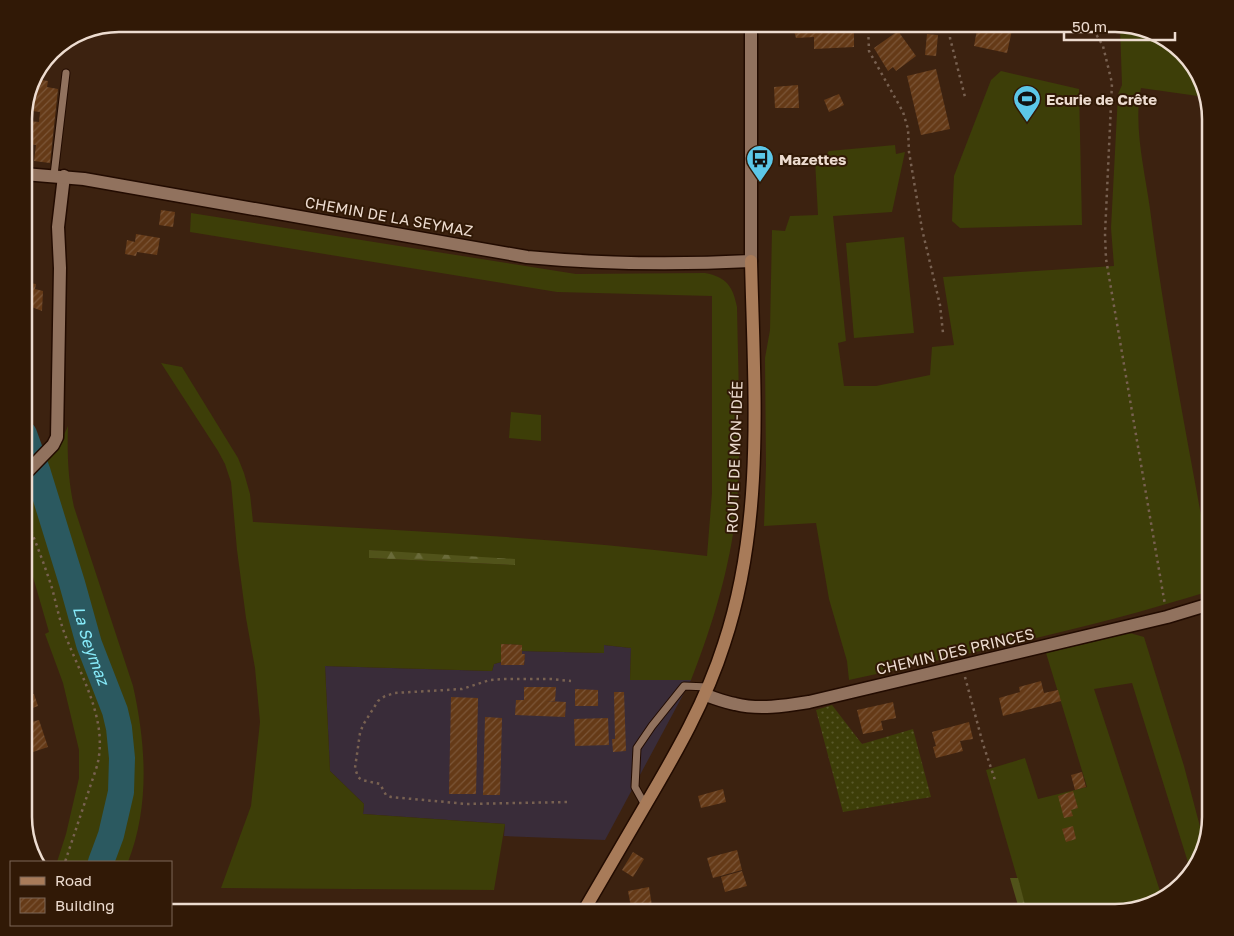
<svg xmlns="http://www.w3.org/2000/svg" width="1234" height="936" font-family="'Golos Text',sans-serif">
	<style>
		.commercial { fill: #392c39 }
		.grass { fill: #3d3e08; fill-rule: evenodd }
		.forest { fill: url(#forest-firs) }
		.garden { fill: url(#garden-dots) }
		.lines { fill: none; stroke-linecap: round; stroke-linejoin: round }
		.river { stroke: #2b5960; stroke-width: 26 }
		.building { fill: url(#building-hatch) }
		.service-casing { stroke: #220b00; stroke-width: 9 }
		.minor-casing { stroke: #220b00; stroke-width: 15 }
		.tertiary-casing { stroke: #220b00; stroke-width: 15 }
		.secondary-casing { stroke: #220b00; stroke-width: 15 }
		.path { stroke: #786151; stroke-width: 2.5; stroke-dasharray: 2.5 4; stroke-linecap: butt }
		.service { stroke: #91725e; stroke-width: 7 }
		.minor { stroke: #91725e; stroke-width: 12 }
		.tertiary { stroke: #91725e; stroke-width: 12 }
		.secondary { stroke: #a87b59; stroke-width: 12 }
		.labels { text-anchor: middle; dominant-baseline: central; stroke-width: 4; stroke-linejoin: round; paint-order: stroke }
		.poi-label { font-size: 15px; font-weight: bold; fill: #eddcd0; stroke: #311906; text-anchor: start }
		.street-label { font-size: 15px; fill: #eddcd0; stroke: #311906 }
		.water-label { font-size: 16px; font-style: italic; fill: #87eaf9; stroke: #311906 }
		.rim { fill: none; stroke: #eddcd0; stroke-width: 2.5 }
	</style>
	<defs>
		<pattern id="forest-firs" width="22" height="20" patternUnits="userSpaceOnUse" patternTransform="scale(1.25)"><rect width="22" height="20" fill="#51531a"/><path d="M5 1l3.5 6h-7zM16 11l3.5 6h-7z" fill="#6a6b3a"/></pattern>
		<pattern id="garden-dots" width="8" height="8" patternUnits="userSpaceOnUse" patternTransform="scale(1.25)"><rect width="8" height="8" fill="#3d3e08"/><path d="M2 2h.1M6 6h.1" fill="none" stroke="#59592b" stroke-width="1.8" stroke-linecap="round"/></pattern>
		<pattern id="building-hatch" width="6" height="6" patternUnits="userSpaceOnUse" patternTransform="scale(1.25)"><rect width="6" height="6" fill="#653a17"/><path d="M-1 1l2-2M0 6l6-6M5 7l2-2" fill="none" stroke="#7b5638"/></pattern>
	</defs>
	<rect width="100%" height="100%" fill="#3c2210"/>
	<!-- commercial -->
	<path class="commercial" d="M604,645L631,648L630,680H691L605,840L504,836L505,824L363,814L364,804L330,771L325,666L492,671L494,664L501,662V665H524L525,654H522V651L603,653Z"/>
	<!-- grass -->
	<g class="grass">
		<path d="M1120,26L1173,44L1200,77L1205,97L1141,88C1133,125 1145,172 1150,209C1165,328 1189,447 1210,565V591C1092,628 970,653 849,680L847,661L829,599L816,523L764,526L766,466L765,358L770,330L772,230L785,231L790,216L818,215L815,160L823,159L829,151L895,145L896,154L905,152L892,212L833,216L846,341L838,343L844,386H876L930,375L932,347L954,345L943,277L1114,266L1111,228L1118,94L1122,85Z"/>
		<path d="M1001,71L1079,89L1082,225L960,228L952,221L954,176L991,80Z"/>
		<path d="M191,213L576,274L705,273C727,277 733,287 737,307C738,368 741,429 738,489C734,555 715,619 691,680H630L631,648L604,645V653L522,651V645L501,644V662L494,664L492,671L325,666L330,771L364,804L363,814L505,824L494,890L221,888L251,806L260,722L255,668L246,618L237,550L231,482L225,464L218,451L161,363L182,367L238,458L244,473L250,494L253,522C405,531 556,537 707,556L712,493V296L557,292L190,232ZM369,550L515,565L369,558Z"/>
		<path d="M904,237L914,333L854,338L846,243Z"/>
		<path d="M511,412L541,415V441L509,438Z"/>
		<path d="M68,426C67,454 68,479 74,507L133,686C146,744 150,806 128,862H57L66,834L79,778V750L63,683L45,634L49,632L24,546V485L27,480L57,450Z"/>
		<path d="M1130,633L1144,637L1184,766L1203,838L1191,872L1132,683L1094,689L1160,891L1178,885L1157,902L1114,912H1027L986,770L1025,758L1038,799L1087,787L1046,653Z"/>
	</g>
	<!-- forest -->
	<g class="forest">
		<path d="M369,550L515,559V565L369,558Z"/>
		<path d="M1010,878H1018L1027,912H1020Z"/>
	</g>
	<!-- garden -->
	<path class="garden" d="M832,705L862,744L913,729L931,797L843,812L816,710Z"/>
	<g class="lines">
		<!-- river -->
		<path class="river" id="s1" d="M24,434L38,473L72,583L89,644L115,711L119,728L122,758L121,792L111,835L101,862"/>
	</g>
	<!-- building -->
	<g class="building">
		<path d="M792,24H854V47L814,49V37L796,38Z"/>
		<path d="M978,24H996L995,26L1012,30L1007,53L974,46Z"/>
		<path d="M898,31L916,56L896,71L893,67L888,71L874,48Z"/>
		<path d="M927,34L938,35L936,56L925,55Z"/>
		<path d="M44,64L42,80L48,81L47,87L58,89L50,163L34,161L36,145L27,144L29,121L39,122L40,112L32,111L36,81H33Z"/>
		<path d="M936,69L950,129L921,135L907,76Z"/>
		<path d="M798,85L799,108H775L774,87Z"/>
		<path d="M839,94L844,105L829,112L824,100Z"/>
		<path d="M24,204L32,206L28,229L24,228Z"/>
		<path d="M161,210L175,212L173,227L159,225Z"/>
		<path d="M136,234L160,238L157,255L137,252L136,256L125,254L127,240L135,242Z"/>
		<path d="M24,277L31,278L29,283L36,284L35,289L43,291L42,311L24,304Z"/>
		<path d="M501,644L522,645V654H525L524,665H501Z"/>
		<path d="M1041,681L1044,693L1058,690L1061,701L1003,716L999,698L1020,692L1019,687Z"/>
		<path d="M524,687H556L555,701H546L566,702L565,717L515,715L516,700H524Z"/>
		<path d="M575,689L598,690V706H575Z"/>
		<path d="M614,692H624L626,751L613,752L612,739H615Z"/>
		<path d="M34,694L38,706L24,711V697Z"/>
		<path d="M451,697L478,698L476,794H449Z"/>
		<path d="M893,702L896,718L881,721L883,730L863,734L857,710Z"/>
		<path d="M485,717L502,718L500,795H483Z"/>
		<path d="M608,718L609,745L575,746L574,719Z"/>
		<path d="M39,720L48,747L27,754L24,746V724Z"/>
		<path d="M969,722L973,739L960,741L963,751L936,758L933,747L936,746L932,732Z"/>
		<path d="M1082,772L1086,787L1075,790L1071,775Z"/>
		<path d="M723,789L726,802L701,808L698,796Z"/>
		<path d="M1073,791L1078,808L1071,810L1073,816L1064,818L1058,796Z"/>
		<path d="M1073,826L1076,839L1066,842L1062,829Z"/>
		<path d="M737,850L742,870L713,878L707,858Z"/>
		<path d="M633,852L644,859L633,877L622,870Z"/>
		<path d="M742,871L747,886L725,892L721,877Z"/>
		<path d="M649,887L653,912H632L628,891Z"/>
	</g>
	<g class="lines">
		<defs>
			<g id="service">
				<path d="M54,175L66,73"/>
				<path d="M645,805L635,787L637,748L652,726L684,686L708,687"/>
			</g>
			<g id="minor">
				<path d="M24,475L53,445L57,437L60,268L58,227L64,176"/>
				<path d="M705,695C715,698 724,702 735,704C759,710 784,706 809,702L1167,617L1210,604"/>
			</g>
			<path id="tertiary" d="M24,174L84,179L527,257C601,264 676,265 751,261V24"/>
			<path id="secondary" d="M583,912C604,876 625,840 646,804C676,753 706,701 724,644C765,521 754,389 751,261"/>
		</defs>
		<!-- service casing -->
		<use href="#service" class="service-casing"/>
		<!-- minor casing -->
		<use href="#minor" class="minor-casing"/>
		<!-- tertiary casing -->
		<use href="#tertiary" class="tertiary-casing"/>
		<!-- secondary casing -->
		<use href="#secondary" class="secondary-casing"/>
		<!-- path -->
		<g class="path">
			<path d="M868,24L869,51L903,112L908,129L909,152L922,229L940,305L943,333"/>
			<path d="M950,24V38L965,97"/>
			<path d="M1090,24L1103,46L1112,83L1105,234L1106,259L1165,605"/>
			<path d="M24,513C34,538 44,563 52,588C56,603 59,618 64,632C80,675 109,720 97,766L65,862"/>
			<path d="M965,677L983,744L995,780"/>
			<path d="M567,802L467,804L391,797L386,795L380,784L362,780L358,777L355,768L360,733L363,725L378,701L385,696L395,693L462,689L490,680L504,679H551L571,681"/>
		</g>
		<!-- service -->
		<use href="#service" class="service"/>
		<!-- minor -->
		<use href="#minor" class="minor"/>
		<!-- tertiary -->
		<use href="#tertiary" class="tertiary"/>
		<!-- secondary -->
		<use href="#secondary" class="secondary"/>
	</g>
	<!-- icons -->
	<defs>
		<symbol id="stadium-pin" viewBox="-11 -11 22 30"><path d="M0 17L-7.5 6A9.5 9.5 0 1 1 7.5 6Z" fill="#5cc7e8" stroke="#311906"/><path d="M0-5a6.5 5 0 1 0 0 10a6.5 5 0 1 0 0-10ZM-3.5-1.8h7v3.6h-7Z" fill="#111"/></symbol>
		<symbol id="bus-pin" viewBox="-11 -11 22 30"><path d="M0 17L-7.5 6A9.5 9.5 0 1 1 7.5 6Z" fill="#5cc7e8" stroke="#311906"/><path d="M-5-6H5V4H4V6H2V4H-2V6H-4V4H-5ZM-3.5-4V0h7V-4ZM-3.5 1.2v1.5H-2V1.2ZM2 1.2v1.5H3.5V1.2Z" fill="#111"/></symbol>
	</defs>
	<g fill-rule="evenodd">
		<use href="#stadium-pin" x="1011" y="83" width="32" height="43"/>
		<use href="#bus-pin" x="744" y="143" width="32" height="43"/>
	</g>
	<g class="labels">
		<!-- poi labels -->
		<g class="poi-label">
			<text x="1046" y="99">Ecurie de Crête</text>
			<text x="779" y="159">Mazettes</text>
		</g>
		<!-- street labels -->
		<g class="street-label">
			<text transform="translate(389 216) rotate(10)">CHEMIN DE LA SEYMAZ</text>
			<text transform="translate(734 457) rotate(-88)">ROUTE DE MON-IDÉE</text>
			<text transform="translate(955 651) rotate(-13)">CHEMIN DES PRINCES</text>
		</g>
		<!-- water labels -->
		<g class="water-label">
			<text stroke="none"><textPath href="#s1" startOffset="222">La Seymaz</textPath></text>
		</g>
	</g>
	<!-- crop -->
	<path d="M0 0H1234V936H0ZM119 32H1115A87 87 0 0 1 1202 119V817A87 87 0 0 1 1115 904H119A87 87 0 0 1 32 817V119A87 87 0 0 1 119 32Z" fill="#311906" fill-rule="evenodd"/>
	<path class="rim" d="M119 32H1115A87 87 0 0 1 1202 119V817A87 87 0 0 1 1115 904H119A87 87 0 0 1 32 817V119A87 87 0 0 1 119 32Z"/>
	<!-- legend -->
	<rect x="10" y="861" width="162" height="65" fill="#311906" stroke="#7c6757"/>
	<rect x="20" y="877" width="25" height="8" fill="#a87b59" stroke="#7c6757"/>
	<text x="55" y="886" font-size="15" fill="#eddcd0">Road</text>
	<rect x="20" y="898" width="25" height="15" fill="url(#building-hatch)" stroke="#7c6757"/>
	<text x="55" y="911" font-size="15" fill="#eddcd0">Building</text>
	<!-- scale -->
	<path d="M1064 32v8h111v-8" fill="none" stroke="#eddcd0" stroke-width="2.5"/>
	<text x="1072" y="32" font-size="15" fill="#eddcd0" stroke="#311906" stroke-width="4" paint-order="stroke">50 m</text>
</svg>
